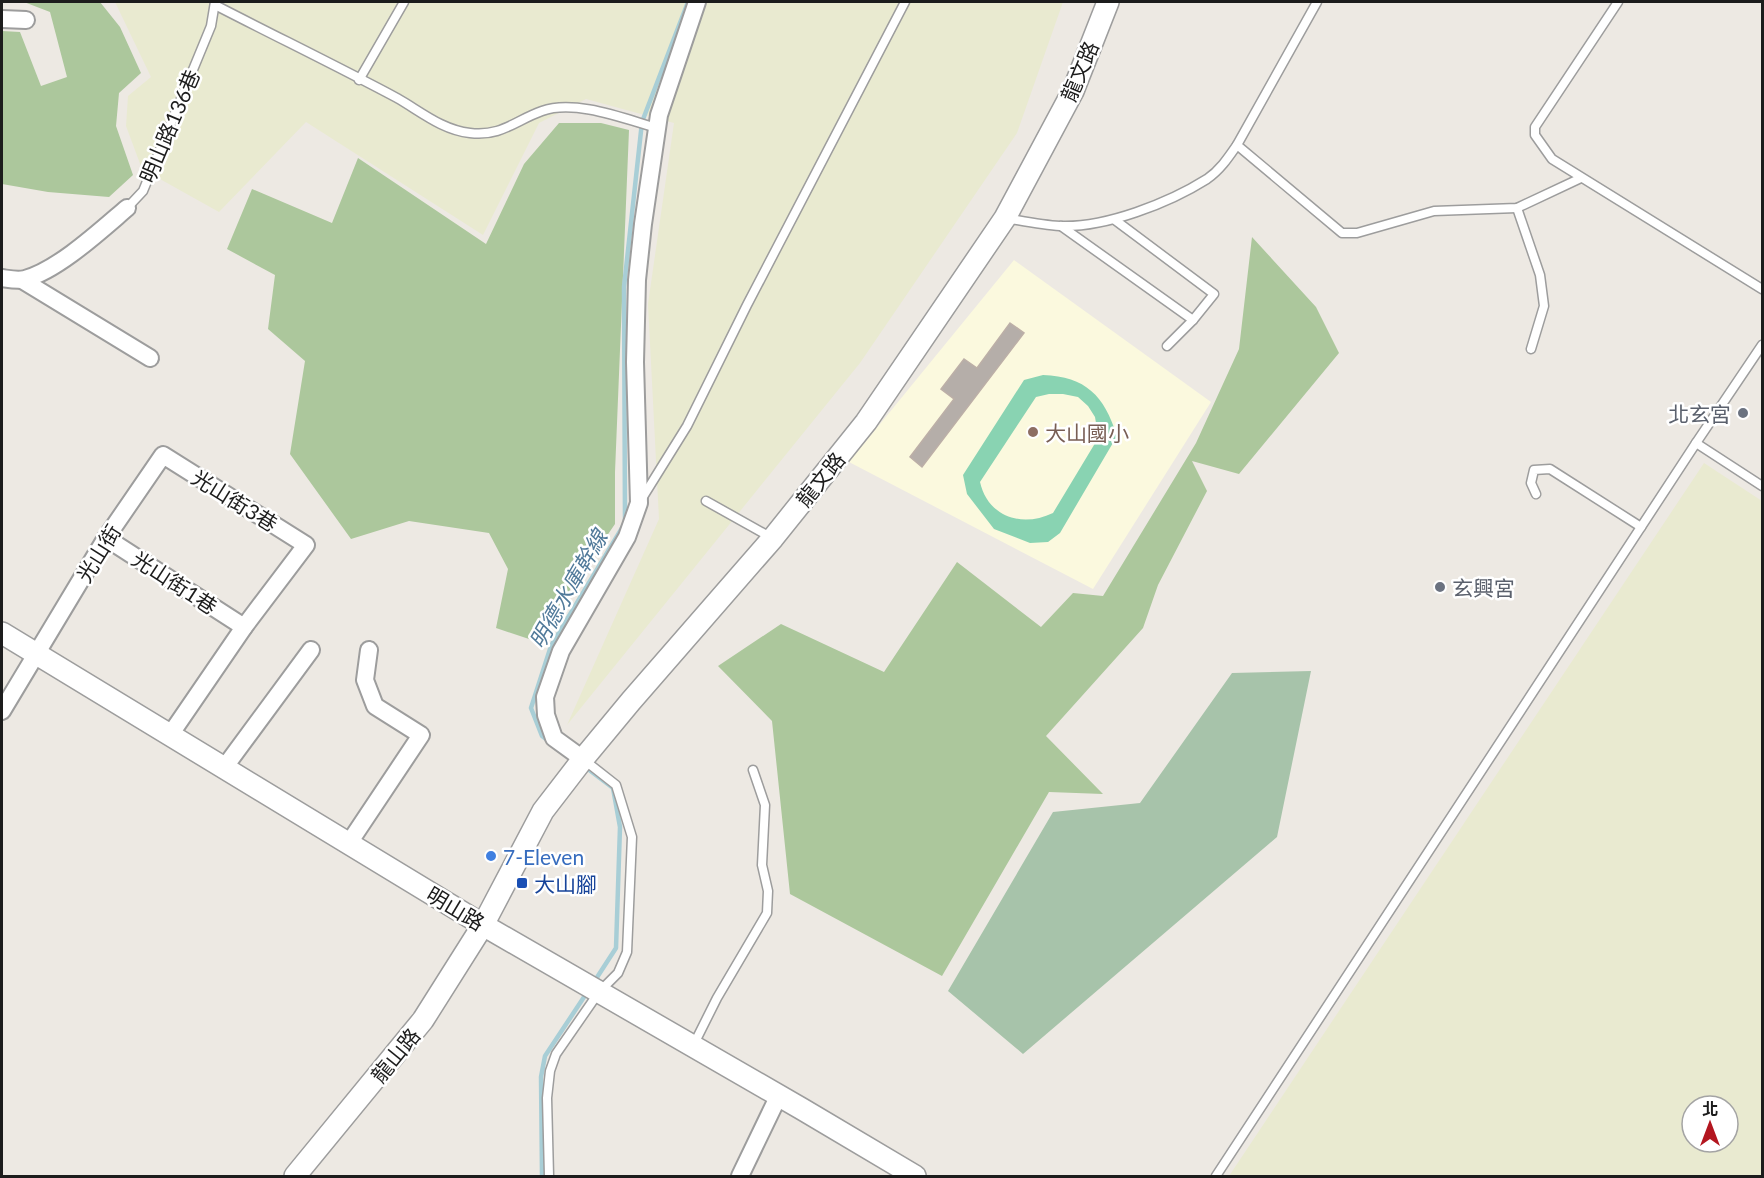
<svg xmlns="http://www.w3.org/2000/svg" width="1764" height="1178" font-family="Lato,'Noto Sans TC',sans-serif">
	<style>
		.education { fill: #fbf9de }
		.farmland { fill: #e9ead0; fill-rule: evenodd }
		.forest { fill: #acc79c }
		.cemetery { fill: #a7c3aa }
		.pitch { fill: #89d3b2; fill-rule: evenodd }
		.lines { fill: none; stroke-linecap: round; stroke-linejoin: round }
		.stream { stroke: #a8ced6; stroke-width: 4.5 }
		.building { fill: #b5aea9; stroke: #bcafa7; stroke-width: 1.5 }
		.service-casing { stroke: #9d9d9d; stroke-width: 11 }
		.minor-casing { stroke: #9d9d9d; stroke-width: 20 }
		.tertiary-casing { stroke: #9d9d9d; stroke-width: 24 }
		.service { stroke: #fff; stroke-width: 8 }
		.minor { stroke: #fff; stroke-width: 16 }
		.tertiary { stroke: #fff; stroke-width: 21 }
		.worship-dot { fill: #6b7280; stroke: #fff; stroke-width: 2 }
		.education-dot { fill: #8d6e63; stroke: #fff; stroke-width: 2 }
		.shop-dot { fill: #3f7fe0; stroke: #fff; stroke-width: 2 }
		.transit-dot { fill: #1a4fb4; stroke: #fff; stroke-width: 2 }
		.labels { text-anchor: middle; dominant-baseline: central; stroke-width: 5; stroke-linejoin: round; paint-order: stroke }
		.street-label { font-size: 21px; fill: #1c1c1c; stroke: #fff }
		.worship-label { font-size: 21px; fill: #5b616d; stroke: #fff; text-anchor: end }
		.education-label { font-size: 21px; fill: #785e54; stroke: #fff; text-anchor: start }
		.shop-label { font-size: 21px; fill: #366cbe; stroke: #fff; text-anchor: start }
		.transit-label { font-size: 21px; fill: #164399; stroke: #fff; text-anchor: start }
		.water-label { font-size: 22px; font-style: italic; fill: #517a9a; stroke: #fff }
	</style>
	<rect width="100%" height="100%" fill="#ede9e3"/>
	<!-- education -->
	<path class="education" d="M1014,260L1211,402L1093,589L849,462Z"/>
	<!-- farmland -->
	<g class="farmland">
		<path d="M115,2H1063L1017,133L860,363L567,725L659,519L648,304L674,123L586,99L539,123L483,235L306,122L219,212L142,169L126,126L128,96L151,77Z"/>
		<path d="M1704,463L1762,501V1176H1229ZM1692,1106H1728V1142H1692Z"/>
	</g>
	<!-- forest -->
	<g class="forest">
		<path d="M24,2H100L120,27L141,73L119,93L116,126L133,175L109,197L48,192L2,184V31L20,32L41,86L67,77L50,12Z"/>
		<path d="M559,123H601L629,130L615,472V524L535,641L496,628L508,569L489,533L409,521L351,539L290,454L305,361L268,329L275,275L227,249L252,189L332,223L358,158L486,244L524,164Z"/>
		<path d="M1252,237L1316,307L1339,353L1239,474L1192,461L1207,491L1158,585L1143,628L1046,736L1103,794L1049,792L942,976L790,894L772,721L718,666L781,624L884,672L957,562L1041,627L1073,593L1103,596L1196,443L1239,349Z"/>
	</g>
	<!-- cemetery -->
	<path class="cemetery" d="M1311,671L1277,837L1023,1054L948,991L1053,812L1140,803L1232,673Z"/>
	<!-- pitch -->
	<path class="pitch" d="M1043,375C1086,377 1104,395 1117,436L1060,533L1048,542L1030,543L994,529L967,494L963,475L1024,380ZM1049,394H1063L1078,397L1088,406L1095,417L1097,429V440L1053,513C1022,528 988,517 980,482L1036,397Z"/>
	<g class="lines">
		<!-- stream -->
		<g class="stream">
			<path d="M550,742L542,736L531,708L551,646L625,523L624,287L642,122L688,2"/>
			<path d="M584,766L613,788L620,827L616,948L594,982"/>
			<path d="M542,1176L541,1077L545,1056L588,991"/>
		</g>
	</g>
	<!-- building -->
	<path class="building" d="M1010,323L1024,333L922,467L910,457L954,399L941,389L964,359L977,368Z"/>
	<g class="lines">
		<defs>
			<g id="service">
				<path d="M1618,2L1535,127V135L1552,159L1762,289"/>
				<path d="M215,5C275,36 337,66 397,98C420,111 442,130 470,133C501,137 516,120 542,111C575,99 625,119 657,128"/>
				<path d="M359,80L404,2"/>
				<path d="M1237,145L1342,233H1357L1434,211L1517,208L1581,178"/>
				<path d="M127,208L143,191L211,26L215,2"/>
				<path d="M1517,208L1540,275L1544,306L1531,349"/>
				<path d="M1005,218C1023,221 1042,225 1060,226C1105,228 1169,203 1207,179C1220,170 1228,158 1237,145L1317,2"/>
				<path d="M1115,220L1214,294L1193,320L1167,346"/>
				<path d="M1061,226L1193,320"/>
				<path d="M1696,443L1762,486"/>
				<path d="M1536,494L1531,483L1534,470L1550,469L1641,527"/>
				<path d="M641,500L687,426L747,305L905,2"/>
				<path d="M706,501L772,538"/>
				<path d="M693,1046L717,998L767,913L768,891L762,865L765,805L753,770"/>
				<path d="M549,1176L547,1098L550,1071L556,1054L599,992L618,973L627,952L632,837L616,785L583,759"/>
				<path d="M1216,1176L1696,443L1762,345"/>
			</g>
			<g id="minor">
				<path d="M2,19L26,20"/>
				<path d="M2,278C9,279 18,281 25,279C58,270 100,231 127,208"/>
				<path d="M22,280L150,358"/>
				<path d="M106,538L244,627"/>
				<path d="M2,711L106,538L163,455L306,545L244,627L170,735"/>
				<path d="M583,759L554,738L546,715L545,697L561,651L627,537L639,503L635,362L637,280L643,224L659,115L697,2"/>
				<path d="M224,768L311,650"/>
				<path d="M349,843L421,735L375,706L365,680L369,650"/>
				<path d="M740,1176L779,1095"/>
			</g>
			<g id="tertiary">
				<path d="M2,633L483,925L802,1109L915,1176"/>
				<path d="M295,1176L423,1020L483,925L543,811L583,759L631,701L773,538L866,422L1005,218L1073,91L1108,2"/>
			</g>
		</defs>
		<!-- service casing -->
		<use href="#service" class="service-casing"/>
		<!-- minor casing -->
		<use href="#minor" class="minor-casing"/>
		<!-- tertiary casing -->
		<use href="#tertiary" class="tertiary-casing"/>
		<!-- service -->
		<use href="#service" class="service"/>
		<!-- minor -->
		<use href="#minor" class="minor"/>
		<!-- tertiary -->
		<use href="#tertiary" class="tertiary"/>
	</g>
	<!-- markers -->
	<g class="worship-dot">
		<circle cx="1743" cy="413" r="6"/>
		<circle cx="1440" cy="587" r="6"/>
	</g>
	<circle class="education-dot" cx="1033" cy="432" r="6"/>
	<circle class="shop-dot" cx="491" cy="856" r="6"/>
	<rect class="transit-dot" x="516" y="877" width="12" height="12" rx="3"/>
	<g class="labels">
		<!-- street labels -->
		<g class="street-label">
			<text transform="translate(1079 71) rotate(-67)">龍文路</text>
			<text transform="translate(169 126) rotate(-67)">明山路136巷</text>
			<text transform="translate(820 479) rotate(-51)">龍文路</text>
			<text transform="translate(235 500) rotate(32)">光山街3巷</text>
			<text transform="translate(98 553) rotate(-58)">光山街</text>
			<text transform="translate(175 582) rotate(33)">光山街1巷</text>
			<text transform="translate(456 908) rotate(31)">明山路</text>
			<text transform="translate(395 1055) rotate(-51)">龍山路</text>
		</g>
		<!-- worship labels -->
		<g class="worship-label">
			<text x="1731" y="413">北玄宮</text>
			<text x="1452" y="587" text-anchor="start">玄興宮</text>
		</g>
		<!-- education labels -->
		<g class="education-label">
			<text x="1045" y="432">大山國小</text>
		</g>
		<!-- shop labels -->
		<g class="shop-label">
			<text x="503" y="856">7-Eleven</text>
		</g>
		<!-- transit labels -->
		<g class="transit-label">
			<text x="534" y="883">大山腳</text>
		</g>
		<!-- water labels -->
		<g class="water-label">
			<text transform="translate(568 589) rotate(-60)">明德水庫幹線</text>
		</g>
	</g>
	<!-- border -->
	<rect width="1764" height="1178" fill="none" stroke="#1c1c1c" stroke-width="6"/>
	<!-- north arrow -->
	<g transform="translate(1710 1124)"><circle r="28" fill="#ffffff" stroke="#a4a4a4" stroke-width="1.5"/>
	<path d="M0-4.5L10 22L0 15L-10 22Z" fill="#b3161f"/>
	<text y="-9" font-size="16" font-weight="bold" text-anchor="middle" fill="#1c1c1c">北</text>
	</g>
</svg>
